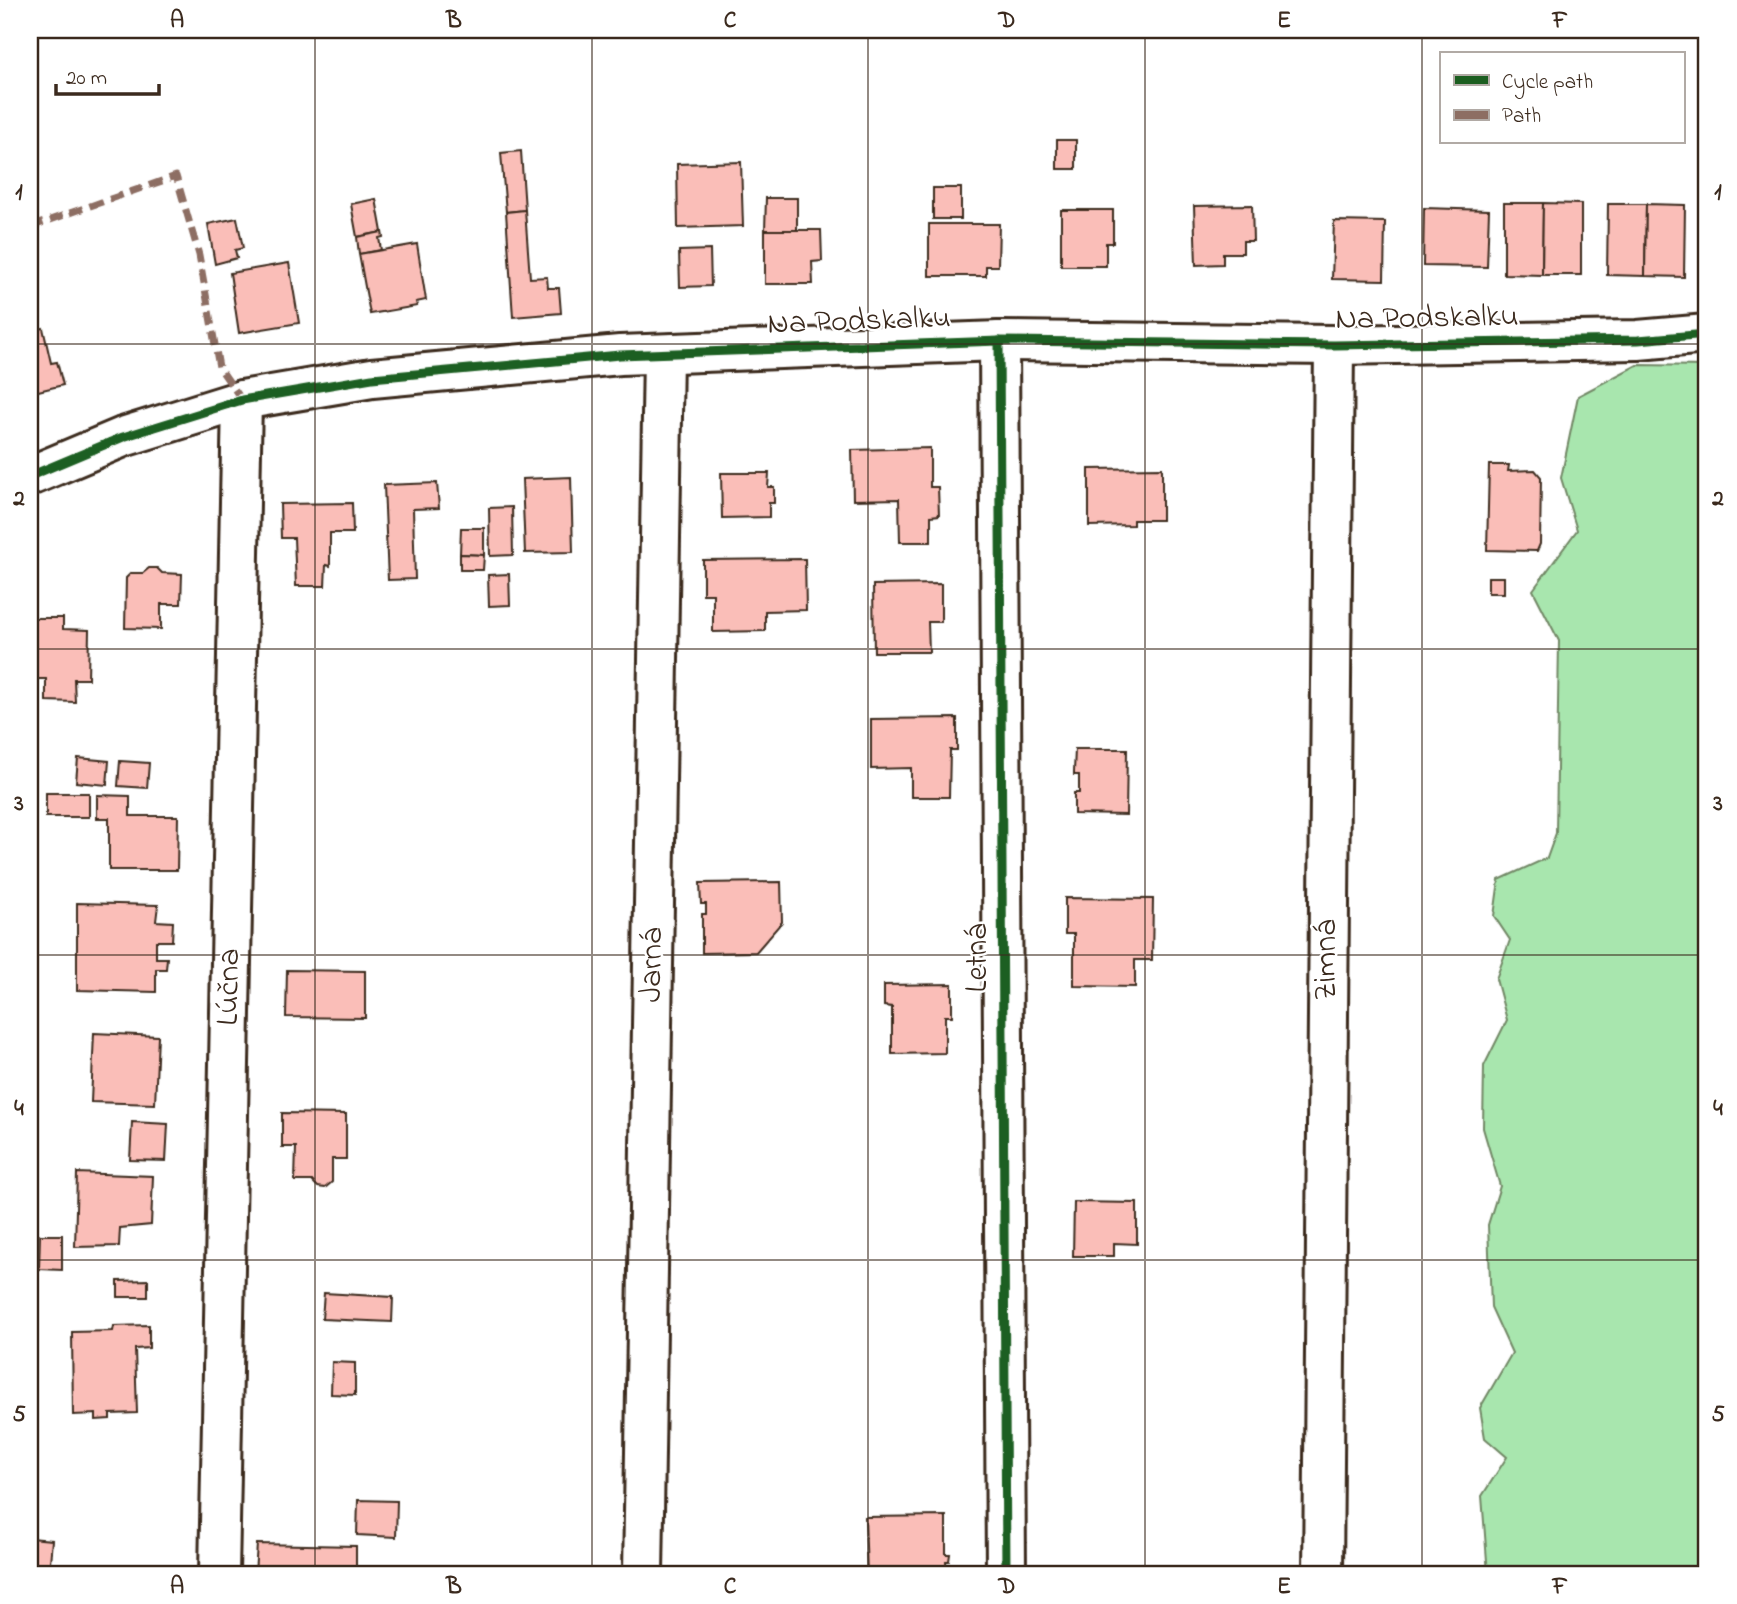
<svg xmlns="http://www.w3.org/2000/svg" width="1737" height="1604" font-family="'Indie Flower',sans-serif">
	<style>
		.green { fill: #a8e6ae; stroke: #728866; stroke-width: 2 }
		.building { fill: #fabeb8; stroke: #3b2a1e; stroke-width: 2 }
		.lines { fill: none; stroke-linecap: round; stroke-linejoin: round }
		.minor-casing { stroke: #3b2a1e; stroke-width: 44 }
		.minor { stroke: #fff; stroke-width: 38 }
		.quiet { stroke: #8d6e63; stroke-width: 7; stroke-dasharray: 14 7; stroke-linecap: butt }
		.cycleway-casing { stroke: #fff; stroke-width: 13 }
		.cycleway { stroke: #1b5e20; stroke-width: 9 }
		.grid { fill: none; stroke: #3b2a1e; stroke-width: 2; stroke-opacity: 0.55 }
		.labels { text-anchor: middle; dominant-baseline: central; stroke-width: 5; stroke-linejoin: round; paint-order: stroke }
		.street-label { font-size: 32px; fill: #3b2a1e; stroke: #fff }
		.neatline { fill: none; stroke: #3b2a1e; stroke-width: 2.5 }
		.grid-label { font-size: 23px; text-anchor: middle; font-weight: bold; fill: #3b2a1e }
	</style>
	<rect width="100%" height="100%" fill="#fff"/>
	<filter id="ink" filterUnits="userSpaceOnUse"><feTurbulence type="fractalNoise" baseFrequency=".0143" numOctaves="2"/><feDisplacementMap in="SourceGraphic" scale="14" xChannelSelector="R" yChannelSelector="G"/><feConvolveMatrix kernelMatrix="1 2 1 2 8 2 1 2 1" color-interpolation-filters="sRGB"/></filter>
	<g filter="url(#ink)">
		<!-- green -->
		<path class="green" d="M1637,365L1707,366V1574H1488L1482,1496L1507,1457L1485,1438L1480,1408L1512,1353L1491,1307L1488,1225L1500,1186L1483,1128L1484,1066L1507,1020L1496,979L1510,940L1494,916L1499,880L1547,858L1556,833L1559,641L1533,590L1577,530L1561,478L1578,396Z"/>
		<!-- building -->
		<g class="building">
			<rect x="1057" y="140" width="19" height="29"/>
			<path d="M521,151L525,210L506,212L501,153Z"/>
			<path d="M741,162L743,226L678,228L677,164Z"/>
			<rect x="933" y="188" width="28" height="31"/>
			<path d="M766,198H797V230H765Z"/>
			<path d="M376,199L382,232L357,237L351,204Z"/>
			<path d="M1704,200H1707V262L1700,261Z"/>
			<path d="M1504,203H1543L1542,275L1504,274Z"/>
			<path d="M1543,203L1581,204V275H1542Z"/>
			<path d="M1608,204H1646L1645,276L1607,275Z"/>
			<path d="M1646,204L1685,205L1684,277L1645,276Z"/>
			<path d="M1252,205L1253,241H1243V253H1223V264L1196,265L1194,206Z"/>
			<path d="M1424,208L1489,210L1487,267L1423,266Z"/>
			<path d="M525,210L530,278L547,277L548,288H559L561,313L513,317L506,212Z"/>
			<path d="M1061,210H1113V243H1106V266H1061Z"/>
			<path d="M237,218L243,248L235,250L237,258L215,264L208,224Z"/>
			<path d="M1334,221L1385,222L1384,280L1332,279Z"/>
			<path d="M929,224H999L998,266H986V276H929Z"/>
			<path d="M765,230H821L822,261L812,262L813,284H765Z"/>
			<path d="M382,232L383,237L379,238L381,250L359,254L357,237Z"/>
			<path d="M417,244L426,300L416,302L417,306L370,314L359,254Z"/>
			<path d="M710,250L711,286L680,287L679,251Z"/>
			<path d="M289,263L299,323L239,333L230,273Z"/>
			<path d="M43,328L51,363L57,362L63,385L30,393V331Z"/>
			<path d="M930,448V487H938L939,515L931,516V542H900L899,499L853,500L852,450Z"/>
			<path d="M1489,465H1509L1508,471L1535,470L1541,477L1540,544L1537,551L1487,550Z"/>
			<path d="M1162,468V520H1133V525L1089,526V469Z"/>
			<path d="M721,473H769L768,487H774V503H769V517L722,518Z"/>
			<path d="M571,477L573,552L525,553L522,479Z"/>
			<path d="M437,483L439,508L413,509L415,579L388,580L384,485Z"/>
			<path d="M352,503L353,533H330V566L326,565L325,586H296L294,538H281L280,504Z"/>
			<path d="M512,507L513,555L490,556L489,508Z"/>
			<path d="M461,528H484V555L460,554Z"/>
			<path d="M460,554L484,555L483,570H460Z"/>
			<path d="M805,559L806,610L765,611V631L713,632V594H703V560Z"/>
			<path d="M149,568H157L162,573L182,574L181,604H161V629L125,628L126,578L131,573H143Z"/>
			<path d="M509,574L510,605L489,606L488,575Z"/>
			<rect x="1488" y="577" width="16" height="16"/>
			<path d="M941,584V622H928L929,652H874L873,585Z"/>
			<path d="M30,618H63V629L89,630L88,679H74L75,702L46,701V679H30Z"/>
			<path d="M957,718V750H950L949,797H911V768L871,769V719Z"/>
			<path d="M1075,749H1127L1126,815L1074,814V793H1079V775H1074V772Z"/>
			<path d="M78,758L109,761L107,785L76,782Z"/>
			<path d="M120,761L149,763L147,788L118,786Z"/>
			<rect x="46" y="793" width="43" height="24"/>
			<path d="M97,795L130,796V816H178L177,870H109V818H97Z"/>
			<path d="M781,882L782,922L756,952L702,953V914H706V904H701L700,883Z"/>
			<path d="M1065,898L1153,899L1152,960H1135V987L1074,986V934H1065Z"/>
			<path d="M77,903L158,905L156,921L173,922L172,941H156V958H167L166,969H156V992L77,990Z"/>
			<path d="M287,970L365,971V1018L286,1017Z"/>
			<path d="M952,984V1016H945V1053L892,1054V1007L884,1006V985Z"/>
			<path d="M94,1033L158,1036L155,1104L91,1102Z"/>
			<path d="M282,1113L346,1114V1159H332V1182L325,1188L318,1187L312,1181H295L296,1147H282Z"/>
			<path d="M132,1122L168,1124L166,1161L130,1160Z"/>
			<path d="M77,1173L153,1176L151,1225L120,1228L119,1246L75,1247Z"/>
			<path d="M1074,1202L1137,1203V1244L1114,1243V1256H1073Z"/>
			<path d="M40,1235H62V1270L39,1269Z"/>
			<path d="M148,1280V1297H118V1281Z"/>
			<path d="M324,1293L393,1297L392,1322L322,1319Z"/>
			<path d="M149,1325V1348L135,1349L137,1413L110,1414V1419L96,1420V1414L73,1415L72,1332L113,1331L114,1326Z"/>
			<path d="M332,1362L355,1363V1395L331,1394Z"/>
			<path d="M358,1500L397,1501L396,1537L357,1535Z"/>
			<path d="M946,1516V1554H950L949,1561H946L947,1574H867L865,1517Z"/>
			<path d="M30,1538L52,1540L49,1574H30Z"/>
			<path d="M257,1544L356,1546V1574H255Z"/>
		</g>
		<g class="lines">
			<defs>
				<g id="minor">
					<path d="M999,341L1006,1574"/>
					<path d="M30,476L123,437L242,400L372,378L620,355L999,341L1334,345L1638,340L1707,334"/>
					<path d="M219,1574L242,400"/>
					<path d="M643,1574L663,355"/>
					<path d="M1323,1574L1334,345"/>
				</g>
			</defs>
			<!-- minor casing -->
			<use href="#minor" class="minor-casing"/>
			<!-- minor -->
			<use href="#minor" class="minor"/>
			<!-- quiet -->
			<path class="quiet" d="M30,227L176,176L199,255L219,367L242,400"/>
			<defs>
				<g id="cycleway">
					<path d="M999,341L1006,1574"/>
					<path d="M30,476L123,437L242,400L372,378L620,355L999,341L1334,345L1638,340L1707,334"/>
				</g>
			</defs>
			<!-- cycleway casing -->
			<use href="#cycleway" class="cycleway-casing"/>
			<!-- cycleway -->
			<use href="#cycleway" class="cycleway"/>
		</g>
	</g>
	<!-- grid -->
	<path class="grid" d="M315,30V1574M592,30V1574M868,30V1574M1145,30V1574M1422,30V1574M30,344H1707M30,649H1707M30,955H1707M30,1260H1707"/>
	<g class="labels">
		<!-- street labels -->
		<g class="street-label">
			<text transform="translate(1427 319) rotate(-1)">Na Podskalku</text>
			<text transform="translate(859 322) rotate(-2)">Na Podskalku</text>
			<text transform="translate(978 958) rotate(-90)">Letná</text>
			<text transform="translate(1327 960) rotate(-90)">Zimná</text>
			<text transform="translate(653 965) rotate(-89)">Jarná</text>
			<text transform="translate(230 987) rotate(-89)">Lúčna</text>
		</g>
	</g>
	<!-- margin -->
	<rect width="1737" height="1604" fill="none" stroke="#fff" stroke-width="77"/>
	<!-- legend -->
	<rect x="1440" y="52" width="245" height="91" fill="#ffffff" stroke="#b1aaa5" stroke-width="2"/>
	<rect x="1454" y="75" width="35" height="10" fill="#1b5e20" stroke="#b1aaa5" stroke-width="2"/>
	<text x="1502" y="88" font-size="21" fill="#3b2a1e">Cycle path</text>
	<rect x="1454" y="110" width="35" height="10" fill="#8d6e63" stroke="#b1aaa5" stroke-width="2"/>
	<text x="1502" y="122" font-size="21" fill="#3b2a1e">Path</text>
	<!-- scale -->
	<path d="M56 84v10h103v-10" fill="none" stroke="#3b2a1e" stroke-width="3.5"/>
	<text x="66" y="84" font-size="21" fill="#3b2a1e" stroke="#ffffff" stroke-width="5" paint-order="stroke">20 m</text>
	<rect x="38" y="38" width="1660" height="1528" class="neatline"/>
	<g class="grid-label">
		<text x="177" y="27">A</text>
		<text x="454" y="27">B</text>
		<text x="730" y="27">C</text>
		<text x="1007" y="27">D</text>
		<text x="1284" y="27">E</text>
		<text x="1560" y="27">F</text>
		<text x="19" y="199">1</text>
		<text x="1718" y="199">1</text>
		<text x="19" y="505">2</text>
		<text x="1718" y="505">2</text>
		<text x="19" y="810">3</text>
		<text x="1718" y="810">3</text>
		<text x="19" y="1115">4</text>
		<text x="1718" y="1115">4</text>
		<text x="19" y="1421">5</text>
		<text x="1718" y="1421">5</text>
		<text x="177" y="1593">A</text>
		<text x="454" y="1593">B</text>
		<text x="730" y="1593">C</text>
		<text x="1007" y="1593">D</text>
		<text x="1284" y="1593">E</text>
		<text x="1560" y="1593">F</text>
	</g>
</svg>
